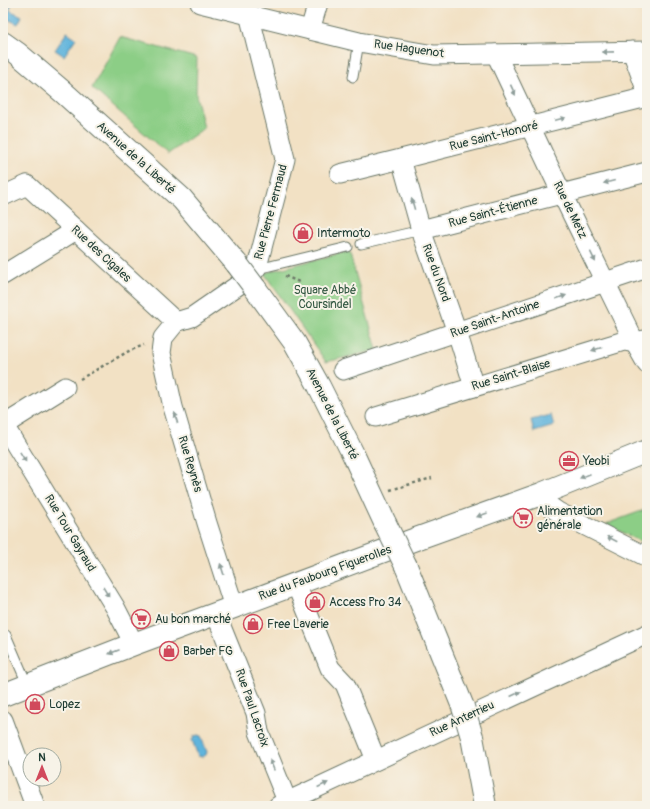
<svg xmlns="http://www.w3.org/2000/svg" width="650" height="809" font-family="Pangolin,sans-serif">
	<style>
		.green { fill: #8cce86; stroke: #56865d }
		.water { fill: #60b4dc; stroke: #407888 }
		.lines { fill: none; stroke-linecap: round; stroke-linejoin: round }
		.service-casing { stroke: #697666; stroke-width: 11 }
		.minor-casing { stroke: #697666; stroke-width: 21 }
		.tertiary-casing { stroke: #697666; stroke-width: 24 }
		.primary-casing { stroke: #697666; stroke-width: 24 }
		.path { stroke: #697666; stroke-width: 2.5; stroke-dasharray: 3 3; stroke-linecap: butt }
		.service { stroke: #fff; stroke-width: 9 }
		.minor { stroke: #fff; stroke-width: 19 }
		.tertiary { stroke: #fff; stroke-width: 22 }
		.primary { stroke: #fff; stroke-width: 22 }
		.primary-bridge-casing { stroke: #697666; stroke-width: 24; stroke-linecap: butt }
		.primary-bridge { stroke: #fff; stroke-width: 22 }
		.oneway { fill: #8f9e9a }
		.labels { text-anchor: middle; dominant-baseline: central; stroke-width: 4; stroke-linejoin: round; paint-order: stroke }
		.street-label { font-size: 12px; fill: #1f3d34; stroke: #f7f3e8 }
		.poi-label { font-size: 12px; fill: #1f3d34; stroke: #f7f3e8; text-anchor: start }
		.park-label { font-size: 12px; fill: #355a44; stroke: #f7f3e8 }
	</style>
	<rect width="100%" height="100%" fill="#f7f3e8"/>
	<filter id="ink" filterUnits="userSpaceOnUse"><feTurbulence type="fractalNoise" baseFrequency=".025" numOctaves="2"/><feDisplacementMap in="SourceGraphic" scale="8" xChannelSelector="R" yChannelSelector="G"/><feConvolveMatrix kernelMatrix="1 2 1 2 8 2 1 2 1" color-interpolation-filters="sRGB"/></filter>
	<filter id="wash" filterUnits="userSpaceOnUse"><feTurbulence type="fractalNoise" baseFrequency=".012" numOctaves="4" result="noise"/><feDisplacementMap in="SourceGraphic" scale="16" xChannelSelector="R" yChannelSelector="G"/><feGaussianBlur stdDeviation="0.9" result="paint"/><feColorMatrix in="noise" values="0 0 0 0 0 0 0 0 0 0 0 0 0 0 0 0 0 1.4 0 .05"/><feComposite in="paint" operator="in"/></filter>
	<g filter="url(#wash)">
		<rect width="100%" height="100%" fill="#f2e1c4"/>
		<!-- green -->
		<g class="green">
			<path d="M120,37L197,58L196,95L204,128L168,154L92,88Z"/>
			<path d="M349,251L377,350L326,362L264,273Z"/>
			<path d="M647,509V545L606,524Z"/>
		</g>
		<!-- water -->
		<g class="water">
			<path d="M4,3H9L12,4L9,10L22,16L18,24L3,17V5Z"/>
			<path d="M67,32L76,38L64,56L55,50Z"/>
			<path d="M551,415L554,426L534,432L531,420Z"/>
			<path d="M198,735L201,736L207,752L206,755L202,757L198,756L192,740L194,736Z"/>
		</g>
	</g>
	<g filter="url(#ink)">
		<g class="lines">
			<defs>
				<g id="service">
					<path d="M353,77L359,42"/>
					<path d="M361,244L421,230"/>
					<path d="M257,267H266L348,247"/>
					<path d="M6,635L28,686"/>
				</g>
				<g id="minor">
					<path d="M200,3L359,42L434,55L647,51"/>
					<path d="M310,30L318,3"/>
					<path d="M632,51L647,92"/>
					<path d="M496,54L562,194L635,343L647,364"/>
					<path d="M401,159L421,230L457,332L474,387"/>
					<path d="M340,174L401,159L647,97"/>
					<path d="M3,196L27,185L176,322"/>
					<path d="M421,230L647,172"/>
					<path d="M3,275L76,230"/>
					<path d="M176,322L192,317L250,277L257,267L285,159L249,14"/>
					<path d="M176,322L163,338L161,353L173,407L207,523L234,607"/>
					<path d="M343,370L647,268"/>
					<path d="M376,417L624,341L635,343L644,340"/>
					<path d="M3,424L115,607L134,644"/>
					<path d="M4,425L65,387"/>
					<path d="M541,494L548,505L558,512L647,557"/>
					<path d="M296,584L330,668L345,684L376,760"/>
					<path d="M216,614L256,713L259,732L287,801"/>
					<path d="M3,720L35,806"/>
					<path d="M278,806L647,634"/>
				</g>
				<path id="tertiary" d="M3,695L134,644L234,607L413,540L541,494L647,451"/>
				<g id="primary">
					<path d="M3,43L17,53L63,92L182,199L237,264"/>
					<path d="M255,288L295,343L319,386L354,456L385,523"/>
					<path d="M406,566L463,707"/>
					<path d="M472,737L485,806"/>
				</g>
			</defs>
			<!-- service casing -->
			<use href="#service" class="service-casing"/>
			<!-- minor casing -->
			<use href="#minor" class="minor-casing"/>
			<!-- tertiary casing -->
			<use href="#tertiary" class="tertiary-casing"/>
			<!-- primary casing -->
			<use href="#primary" class="primary-casing"/>
			<!-- path -->
			<g class="path">
				<path d="M285,276L299,282"/>
				<path d="M80,379L129,351L144,345"/>
				<path d="M390,490L432,478"/>
			</g>
			<!-- service -->
			<use href="#service" class="service"/>
			<!-- minor -->
			<use href="#minor" class="minor"/>
			<!-- tertiary -->
			<use href="#tertiary" class="tertiary"/>
			<!-- primary -->
			<use href="#primary" class="primary"/>
			<defs>
				<g id="primary-bridge">
					<path d="M237,264L255,288"/>
					<path d="M385,523L406,566"/>
					<path d="M463,707L472,737"/>
				</g>
			</defs>
			<!-- primary-bridge casing -->
			<use href="#primary-bridge" class="primary-bridge-casing"/>
			<!-- primary-bridge -->
			<use href="#primary-bridge" class="primary-bridge"/>
		</g>
		<!-- one-way arrows -->
		<defs><path id="oneway-solid" d="M-6-.8H1V-3.2L6.5 0L1 3.2V.8H-6Z"/></defs>
		<g class="oneway">
			<use href="#oneway-solid" transform="translate(608 52) rotate(179)"/>
			<use href="#oneway-solid" transform="translate(513 90) rotate(65)"/>
			<use href="#oneway-solid" transform="translate(560 119) rotate(-14)"/>
			<use href="#oneway-solid" transform="translate(609 182) rotate(166)"/>
			<use href="#oneway-solid" transform="translate(413 204) rotate(-106)"/>
			<use href="#oneway-solid" transform="translate(593 257) rotate(64)"/>
			<use href="#oneway-solid" transform="translate(561 297) rotate(-19)"/>
			<use href="#oneway-solid" transform="translate(597 349) rotate(163)"/>
			<use href="#oneway-solid" transform="translate(176 418) rotate(-107)"/>
			<use href="#oneway-solid" transform="translate(23 457) rotate(59)"/>
			<use href="#oneway-solid" transform="translate(585 476) rotate(158)"/>
			<use href="#oneway-solid" transform="translate(482 515) rotate(160)"/>
			<use href="#oneway-solid" transform="translate(612 539) rotate(-153)"/>
			<use href="#oneway-solid" transform="translate(222 569) rotate(-108)"/>
			<use href="#oneway-solid" transform="translate(106 592) rotate(59)"/>
			<use href="#oneway-solid" transform="translate(114 652) rotate(159)"/>
			<use href="#oneway-solid" transform="translate(516 694) rotate(-25)"/>
			<use href="#oneway-solid" transform="translate(272 765) rotate(-112)"/>
			<use href="#oneway-solid" transform="translate(323 785) rotate(-25)"/>
		</g>
	</g>
	<!-- icons -->
	<defs>
		<symbol id="shop-ring" viewBox="-11 -11 22 22"><circle r="9.5" fill="#f7f3e8" stroke="#d1495b" stroke-width="1.5"/><path d="M-5-2.5h2.3a2.7 3.5 0 0 1 5.4 0H5L5.5 6h-11ZM-1.5-2.5h3a1.5 2.3 0 0 0-3 0Z" fill="#d1495b"/></symbol>
		<symbol id="office-ring" viewBox="-11 -11 22 22"><circle r="9.5" fill="#f7f3e8" stroke="#d1495b" stroke-width="1.5"/><path d="M-6-3h4V-5.5h4V-3h4V5H-6ZM-1-4.5V-3h2v-1.5ZM-6 0V1H6V0Z" fill="#d1495b"/></symbol>
		<symbol id="supermarket-ring" viewBox="-11 -11 22 22"><circle r="9.5" fill="#f7f3e8" stroke="#d1495b" stroke-width="1.5"/><path d="M-6-5.5h2.5l.6 2H6L4.5 2H-2.5L-4.4-4H-6ZM-1.5 3.2a1.3 1.3 0 1 0 .1 0ZM3 3.2a1.3 1.3 0 1 0 .1 0Z" fill="#d1495b"/></symbol>
	</defs>
	<g fill-rule="evenodd">
		<use href="#shop-ring" x="292" y="222" width="22" height="22"/>
		<use href="#office-ring" x="558" y="450" width="22" height="22"/>
		<use href="#supermarket-ring" x="512" y="507" width="22" height="22"/>
		<use href="#shop-ring" x="304" y="591" width="22" height="22"/>
		<use href="#supermarket-ring" x="130" y="608" width="22" height="22"/>
		<use href="#shop-ring" x="242" y="613" width="22" height="22"/>
		<use href="#shop-ring" x="158" y="640" width="22" height="22"/>
		<use href="#shop-ring" x="24" y="693" width="22" height="22"/>
	</g>
	<g class="labels">
		<!-- street labels -->
		<g class="street-label">
			<text transform="translate(409 49) rotate(8)">Rue Haguenot</text>
			<text transform="translate(494 136) rotate(-14)">Rue Saint-Honoré</text>
			<text transform="translate(136 158) rotate(42)">Avenue de la Liberté</text>
			<text transform="translate(570 210) rotate(64)">Rue de Metz</text>
			<text transform="translate(271 212) rotate(-75)">Rue Pierre Fermaud</text>
			<text transform="translate(493 212) rotate(-15)">Rue Saint-Étienne</text>
			<text transform="translate(101 254) rotate(43)">Rue des Cigales</text>
			<text transform="translate(436 273) rotate(70)">Rue du Nord</text>
			<text transform="translate(495 319) rotate(-19)">Rue Saint-Antoine</text>
			<text transform="translate(511 375) rotate(-17)">Rue Saint-Blaise</text>
			<text transform="translate(332 414) rotate(63)">Avenue de la Liberté</text>
			<text transform="translate(190 464) rotate(73)">Rue Reynès</text>
			<text transform="translate(70 533) rotate(59)">Rue Tour Gayraud</text>
			<text transform="translate(325 573) rotate(-20)">Rue du Faubourg Figuerolles</text>
			<text transform="translate(252 708) rotate(71)">Rue Paul Lacroix</text>
			<text transform="translate(462 719) rotate(-25)">Rue Anterrieu</text>
		</g>
		<!-- poi labels -->
		<g class="poi-label">
			<text x="317" y="233">Intermoto</text>
			<text x="583" y="461">Yeobi</text>
			<text x="537" y="511">Alimentation<tspan x="537" dy="14">générale</tspan></text>
			<text x="329" y="602">Access Pro 34</text>
			<text x="155" y="619">Au bon marché</text>
			<text x="267" y="624">Free Laverie</text>
			<text x="183" y="651">Barber FG</text>
			<text x="49" y="704">Lopez</text>
		</g>
		<!-- park labels -->
		<g class="park-label">
			<text x="325" y="290">Square Abbé<tspan x="325" dy="14">Coursindel</tspan></text>
		</g>
	</g>
	<!-- margin -->
	<rect width="650" height="809" fill="none" stroke="#f7f3e8" stroke-width="16"/>
	<!-- north arrow -->
	<g transform="translate(42 767)"><circle r="19" fill="#f7f3e8" stroke="#a1aaa0"/>
	<path d="M0-3L7 15L0 10L-7 15Z" fill="#d1495b"/>
	<text y="-6" font-size="11" font-weight="bold" text-anchor="middle" fill="#1f3d34">N</text>
	</g>
</svg>
